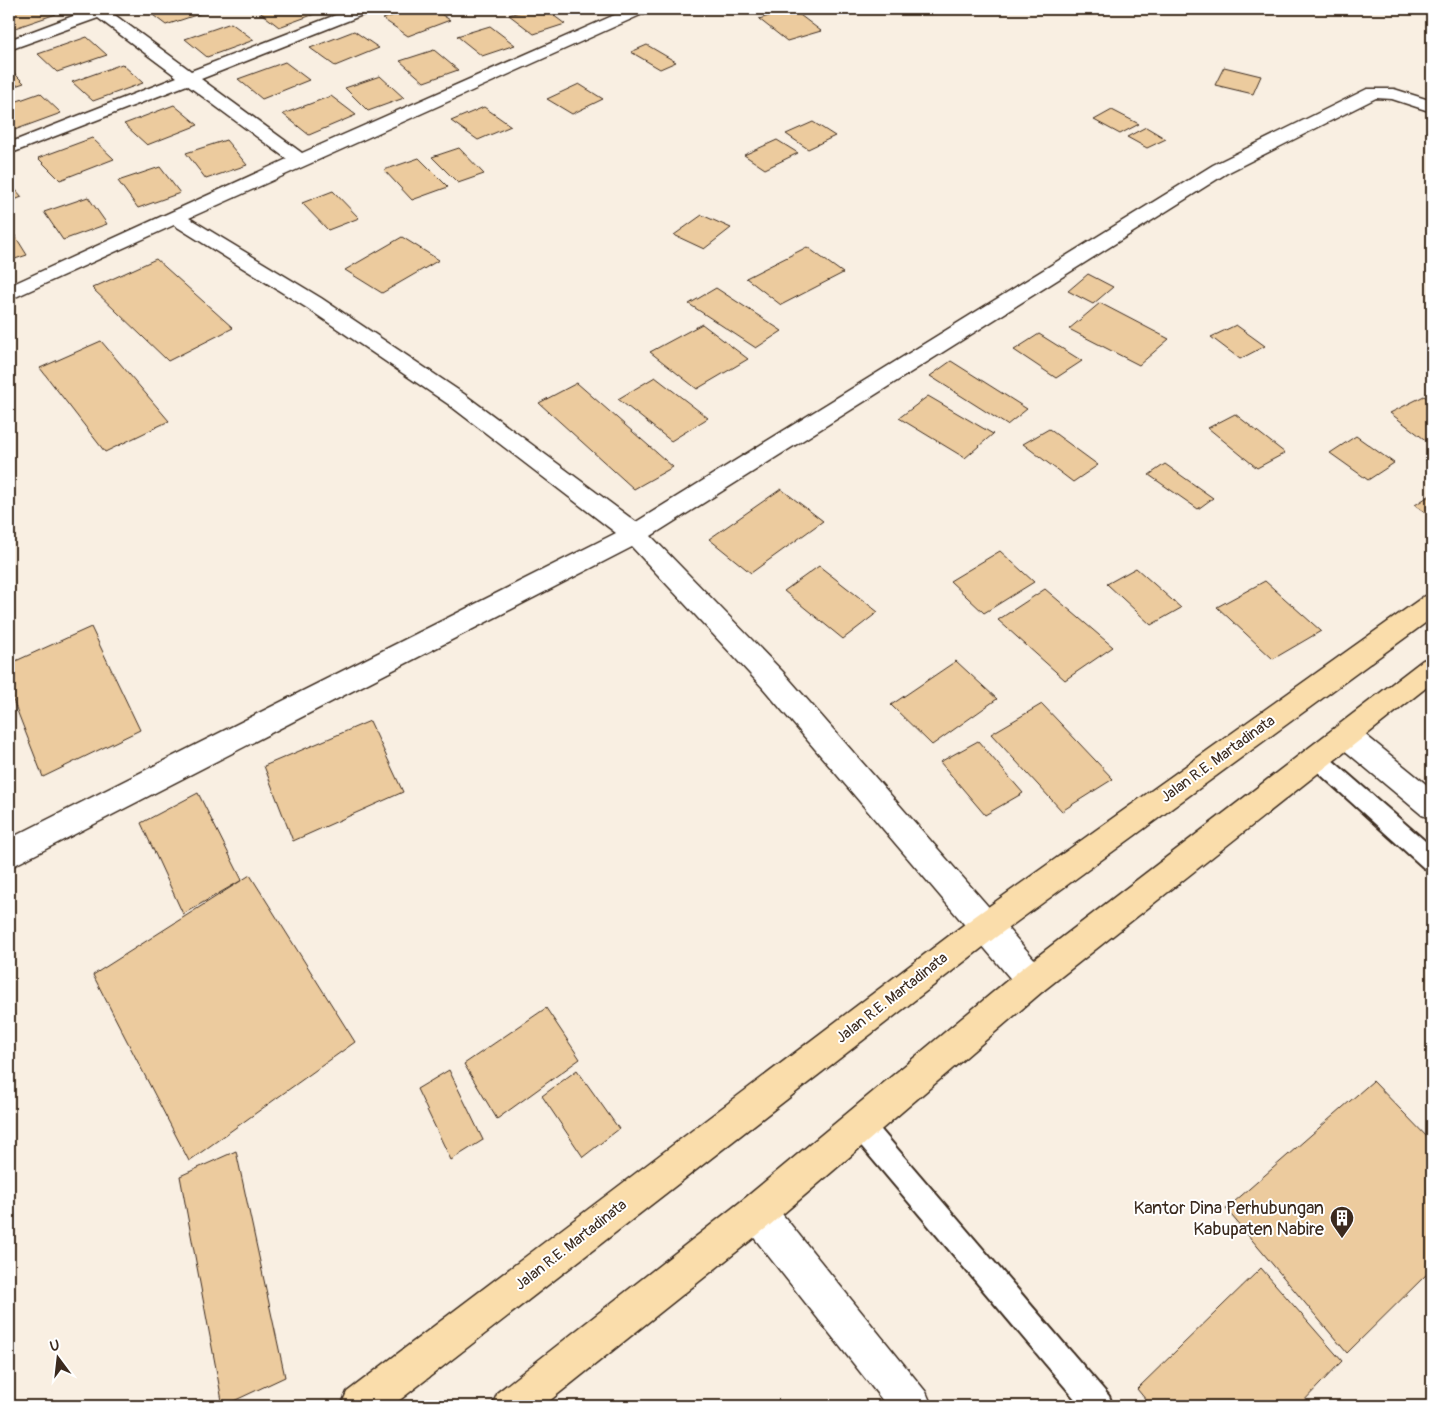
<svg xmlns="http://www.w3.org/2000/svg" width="1441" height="1415" font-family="Pangolin,sans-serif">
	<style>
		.building { fill: #eccb9e; stroke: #3b2a1e }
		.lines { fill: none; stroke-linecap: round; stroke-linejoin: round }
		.service-casing { stroke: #3b2a1e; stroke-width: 4 }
		.minor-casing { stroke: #3b2a1e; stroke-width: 3 }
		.trunk-casing { stroke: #3b2a1e; stroke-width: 3 }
		.service { fill: #fff; fill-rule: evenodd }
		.minor { fill: #fff; fill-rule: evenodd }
		.trunk { fill: #faddab; fill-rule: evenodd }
		.labels { text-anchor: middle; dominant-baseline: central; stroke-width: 4; stroke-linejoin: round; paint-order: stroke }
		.street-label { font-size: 15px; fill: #3b2a1e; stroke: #fff }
		.near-poi-label { font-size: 18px; fill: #3b2a1e; stroke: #fff; text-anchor: end }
	</style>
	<rect width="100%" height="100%" fill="#f9efe2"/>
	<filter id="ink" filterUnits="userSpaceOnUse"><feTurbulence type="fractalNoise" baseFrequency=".02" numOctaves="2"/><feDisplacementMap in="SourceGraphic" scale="10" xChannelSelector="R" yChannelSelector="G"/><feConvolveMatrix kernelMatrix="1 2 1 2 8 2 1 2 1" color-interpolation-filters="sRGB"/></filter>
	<g filter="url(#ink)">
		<!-- building -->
		<g class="building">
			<path d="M9,9H49L56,14L9,30Z"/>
			<path d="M145,9H210L211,10L166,25Z"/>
			<path d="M261,9H319L323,11L279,27L257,10Z"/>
			<path d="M411,9H433L450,20L408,36L383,19Z"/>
			<path d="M529,9H545L565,24L534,34L509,15Z"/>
			<path d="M792,9L821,31L787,41L759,19Z"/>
			<path d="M231,23L254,40L207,57L185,39Z"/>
			<path d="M490,26L515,45L482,56L457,36Z"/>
			<path d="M354,31L379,48L335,66L310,48Z"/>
			<path d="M87,37L107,55L57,72L38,54Z"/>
			<path d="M647,45L676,62L660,69L631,52Z"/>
			<path d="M434,50L458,70L424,82L400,61Z"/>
			<path d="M285,62L309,80L262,99L238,79Z"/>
			<path d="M122,64L143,83L93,101L72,82Z"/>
			<path d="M1224,67L1261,76L1253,94L1215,85Z"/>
			<path d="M9,68L24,83L9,88Z"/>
			<path d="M380,76L404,98L368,111L345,88Z"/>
			<path d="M579,84L603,99L572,114L547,99Z"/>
			<path d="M40,93L61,113L9,132V104Z"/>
			<path d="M331,96L356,115L309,135L283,114Z"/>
			<path d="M174,105L198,125L147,145L124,124Z"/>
			<path d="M484,107L511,126L478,140L451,121Z"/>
			<path d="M1112,110L1139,124L1120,134L1094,120Z"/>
			<path d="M813,122L835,136L808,149L786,134Z"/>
			<path d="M1146,127L1166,139L1147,148L1127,137Z"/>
			<path d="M92,138L114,159L60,180L38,158Z"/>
			<path d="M226,140L247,165L206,179L186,153Z"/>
			<path d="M777,140L798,153L765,169L744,155Z"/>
			<path d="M459,148L484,174L458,183L432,157Z"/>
			<path d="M419,158L448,187L412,200L384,170Z"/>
			<path d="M160,167L180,193L138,208L118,181Z"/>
			<path d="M9,182L22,197L9,202Z"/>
			<path d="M333,191L359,218L328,230L302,203Z"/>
			<path d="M88,197L107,224L63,240L44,212Z"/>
			<path d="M702,215L731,228L704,249L674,235Z"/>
			<path d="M9,226L27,255L9,261Z"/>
			<path d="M402,237L439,260L382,293L345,270Z"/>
			<path d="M807,247L843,273L781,305L746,278Z"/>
			<path d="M156,259L233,328L168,361L92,288Z"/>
			<path d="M1088,274L1113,287L1093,304L1068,291Z"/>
			<path d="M716,288L782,331L756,348L689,304Z"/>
			<path d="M1100,303L1169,339L1139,365L1069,329Z"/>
			<path d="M702,324L748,359L697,389L650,352Z"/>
			<path d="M1236,325L1265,346L1240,359L1211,337Z"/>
			<path d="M1039,334L1082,361L1056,378L1014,350Z"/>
			<path d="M101,341L169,421L105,452L40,368Z"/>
			<path d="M951,361L1027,409L1007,425L930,376Z"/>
			<path d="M655,377L708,418L671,441L618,399Z"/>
			<path d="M577,383L673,467L634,489L539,403Z"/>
			<path d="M928,396L993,434L965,458L899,418Z"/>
			<path d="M1424,396L1432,402V445L1390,413Z"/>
			<path d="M1235,414L1285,453L1257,468L1208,428Z"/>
			<path d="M1049,429L1098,465L1073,482L1023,444Z"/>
			<path d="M1356,436L1394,463L1368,480L1330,453Z"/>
			<path d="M1165,464L1213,498L1198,509L1149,475Z"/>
			<path d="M781,489L823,521L751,573L709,539Z"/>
			<path d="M1432,494V517L1415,505Z"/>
			<path d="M1000,551L1034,582L984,613L950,581Z"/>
			<path d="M819,566L878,612L843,639L784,591Z"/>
			<path d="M1136,568L1181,608L1151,625L1107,584Z"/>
			<path d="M1265,581L1321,631L1273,659L1217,607Z"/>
			<path d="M1045,589L1113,647L1065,680L998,620Z"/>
			<path d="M91,627L140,730L43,777L9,690V664Z"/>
			<path d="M956,661L997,699L932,745L891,705Z"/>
			<path d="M1042,704L1113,779L1062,811L991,734Z"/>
			<path d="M370,721L403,792L293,841L264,766Z"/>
			<path d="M978,741L1023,793L985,815L940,762Z"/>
			<path d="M198,793L242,880L183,914L141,823Z"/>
			<path d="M250,875L355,1042L189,1161L93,975Z"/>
			<path d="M546,1008L580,1059L497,1119L464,1064Z"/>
			<path d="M449,1070L483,1140L451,1160L417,1089Z"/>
			<path d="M577,1070L619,1129L583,1157L542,1096Z"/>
			<path d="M1373,1081L1432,1142V1269L1347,1353L1226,1209Z"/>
			<path d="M236,1151L285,1377L223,1406L180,1176Z"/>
			<path d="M1261,1268L1342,1361L1299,1406H1151L1137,1389Z"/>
		</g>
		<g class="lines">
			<defs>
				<g id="service">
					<path d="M1317,750L1324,753L1432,847V871L1424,868L1310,765L1307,759L1310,753Z"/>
					<path d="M861,1113L870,1117L1109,1396L1113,1406H1081L852,1135L848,1126L852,1117Z"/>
				</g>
				<g id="minor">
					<path d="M88,9H116L112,13L191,71L351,9H372L370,12L201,79L302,153L628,9H649L647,12L189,218L321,298L464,394L636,522L1213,165L1367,89H1394L1432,101V112L1392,99L1376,98L1227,173L651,536L783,672L1043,969L1048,980L1043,991L1032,996L1021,991L763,688L632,547L9,868V839L616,533L448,404L307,308L174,225L9,300V286L287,159L187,85L9,154V143L177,77L98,18L9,50V40L89,10Z"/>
					<path d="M1347,724L1357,728L1432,789V819L1422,815L1337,744L1333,736L1337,728Z"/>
					<path d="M757,1194L770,1199L926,1392L932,1406H887L744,1225L739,1212L744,1199Z"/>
				</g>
				<g id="trunk">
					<path d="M1432,594V618L996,937L392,1406H341L347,1392L974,917L1423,597Z"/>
					<path d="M1432,657V683L1043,991L770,1225L543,1406H492L498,1392L744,1199L1021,969L1423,660Z"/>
				</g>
			</defs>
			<!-- service casing -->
			<use href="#service" class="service-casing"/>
			<!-- minor casing -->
			<use href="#minor" class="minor-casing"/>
			<!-- trunk casing -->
			<use href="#trunk" class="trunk-casing"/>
			<!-- service -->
			<use href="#service" class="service"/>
			<!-- minor -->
			<use href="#minor" class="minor"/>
			<!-- trunk -->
			<use href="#trunk" class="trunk"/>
		</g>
	</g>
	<!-- icons -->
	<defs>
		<symbol id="building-pin" viewBox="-11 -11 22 30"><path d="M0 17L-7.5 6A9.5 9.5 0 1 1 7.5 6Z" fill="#3b2a1e" stroke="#fff"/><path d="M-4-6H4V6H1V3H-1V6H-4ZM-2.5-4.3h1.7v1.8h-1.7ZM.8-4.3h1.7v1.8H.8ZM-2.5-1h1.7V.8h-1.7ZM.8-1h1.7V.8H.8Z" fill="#fff"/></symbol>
	</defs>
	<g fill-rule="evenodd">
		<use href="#building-pin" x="1328" y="1204" width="28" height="38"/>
	</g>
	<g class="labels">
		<!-- street labels -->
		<g class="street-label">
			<text transform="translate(1218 759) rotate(-36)">Jalan R.E. Martadinata</text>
			<text transform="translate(892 998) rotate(-38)">Jalan R.E. Martadinata</text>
			<text transform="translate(571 1245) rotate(-38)">Jalan R.E. Martadinata</text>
		</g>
		<!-- near-poi labels -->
		<g class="near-poi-label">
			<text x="1324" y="1208">Kantor Dina Perhubungan<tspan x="1324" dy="21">Kabupaten Nabire</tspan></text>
		</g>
	</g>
	<!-- margin -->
	<rect width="1441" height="1415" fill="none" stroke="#fff" stroke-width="30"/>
	<rect x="15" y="15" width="1411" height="1385" fill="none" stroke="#3b2a1e" stroke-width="2" filter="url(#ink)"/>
	<!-- north arrow -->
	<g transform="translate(58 1358) rotate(345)" stroke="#ffffff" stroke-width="4" paint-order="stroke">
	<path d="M0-4L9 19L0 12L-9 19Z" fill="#3b2a1e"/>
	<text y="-8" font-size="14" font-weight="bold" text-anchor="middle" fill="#3b2a1e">U</text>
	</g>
</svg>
